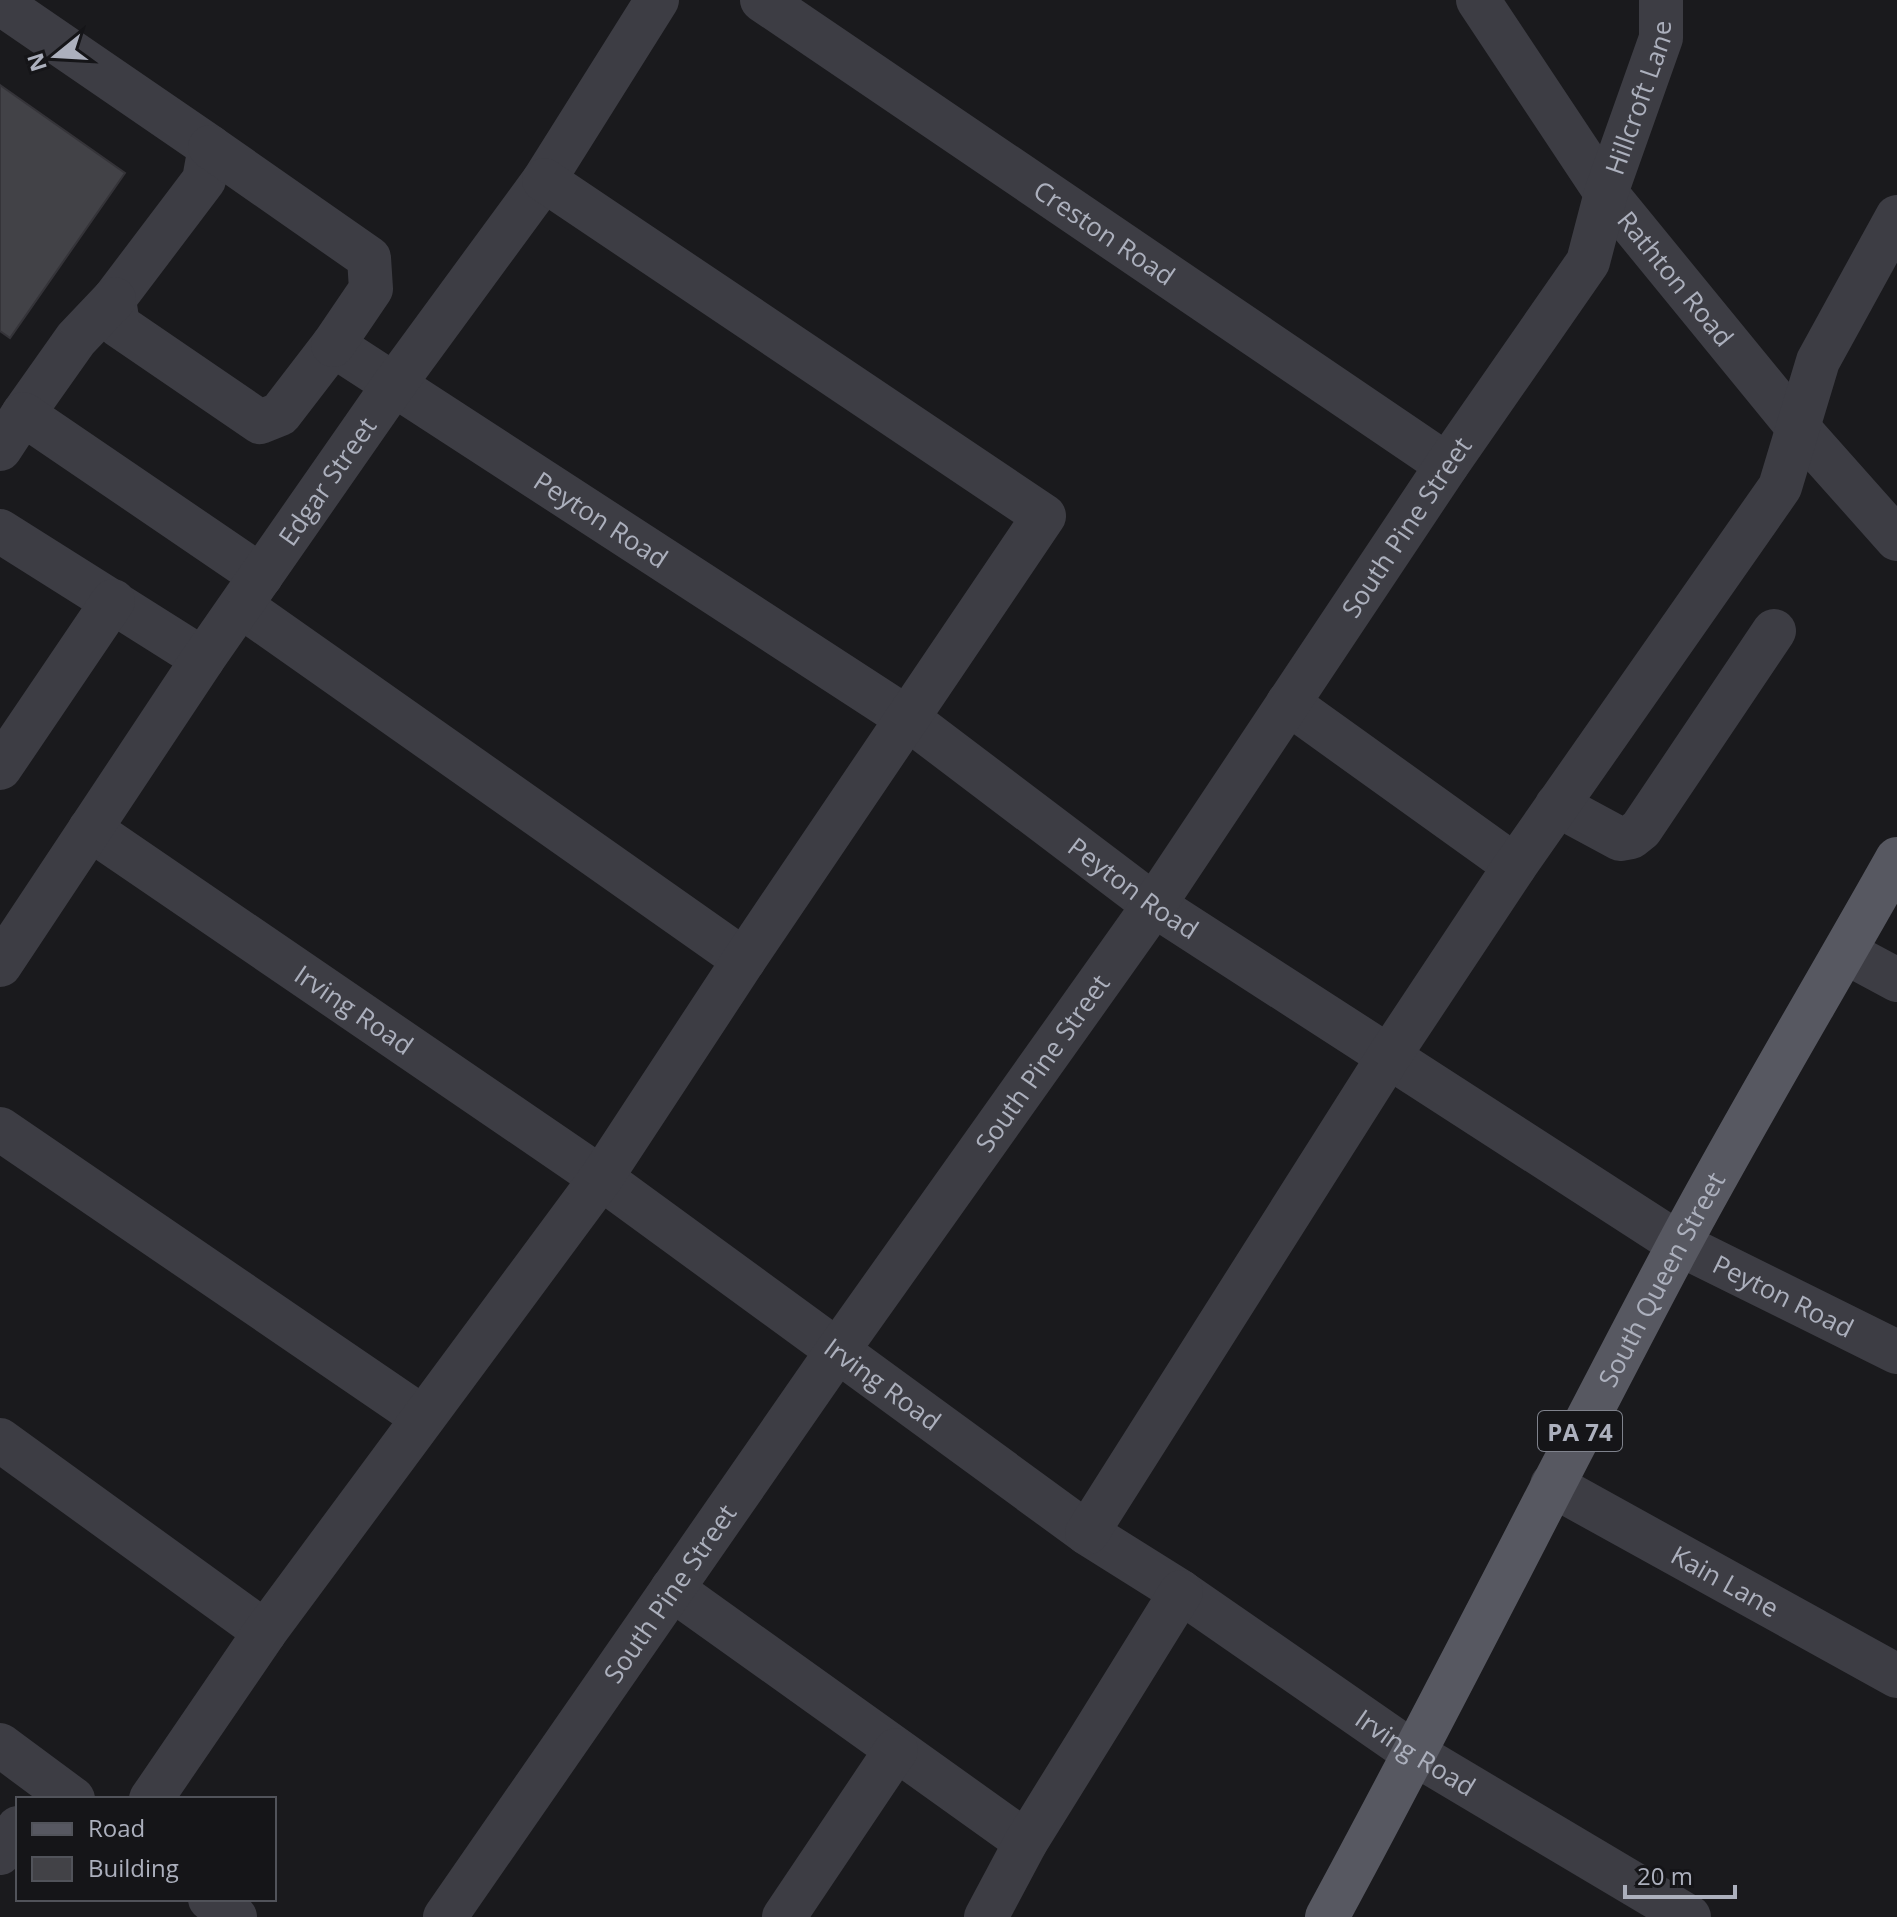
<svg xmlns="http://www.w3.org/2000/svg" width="1897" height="1917" font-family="'Open Sans',sans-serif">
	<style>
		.building { fill: #424247; stroke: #353439; stroke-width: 2 }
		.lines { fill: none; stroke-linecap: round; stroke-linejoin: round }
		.minor { stroke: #3d3d44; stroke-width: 44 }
		.major { stroke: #575861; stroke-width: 44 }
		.labels { text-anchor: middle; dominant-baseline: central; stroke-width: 7; stroke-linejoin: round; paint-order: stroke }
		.shield { fill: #151518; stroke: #7f828c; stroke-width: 2 }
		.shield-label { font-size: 24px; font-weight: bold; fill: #acb0bd }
		.street-label { font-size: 26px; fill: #acb0bd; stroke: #151518 }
	</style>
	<rect width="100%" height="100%" fill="#1a1a1d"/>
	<!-- building -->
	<path class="building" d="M0,85L125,173L10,338L0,331Z"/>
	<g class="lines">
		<!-- minor -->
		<g class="minor">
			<path id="s1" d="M762,0L1447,465"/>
			<path id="s2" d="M1478,0L1606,193L1799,429L1897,539"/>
			<path id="s3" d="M0,3L210,147L204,180L114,299L118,325L260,422L280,414L333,345L907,718L1154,905L1679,1244L1897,1352"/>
			<path d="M210,147L369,258L371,289L333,345"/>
			<path d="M23,414L76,339L114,299"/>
			<path d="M0,449L23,414L261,576"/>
			<path d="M0,531L203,659"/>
			<path d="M241,606L744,960"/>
			<path d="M1288,703L1515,866"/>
			<path d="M0,768L113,601"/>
			<path d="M1557,805L1620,839L1631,837L1641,829L1774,631"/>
			<path id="s4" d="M90,829L601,1178L1087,1533L1181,1592L1415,1754L1689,1917"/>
			<path d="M1845,952L1897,980"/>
			<path id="s5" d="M0,965L203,659L393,386L544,180L657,0"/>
			<path d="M0,1129L422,1417"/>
			<path d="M0,1440L265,1632"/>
			<path id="s6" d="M1552,1485L1897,1676"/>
			<path d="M1087,1533L1389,1056L1515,866L1780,487L1818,361L1897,217"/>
			<path d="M672,1589L1026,1842"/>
			<path d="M0,1745L73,1799"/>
			<path d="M151,1799L265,1632L601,1178L744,960L1044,516L544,180"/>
			<path d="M0,1853L18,1828"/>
			<path d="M210,1899L235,1917"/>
			<path id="s7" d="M445,1917L838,1350L1154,905L1447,465L1588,262L1606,193L1661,38V0"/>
			<path d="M784,1917L896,1750"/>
			<path d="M986,1917L1026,1842L1181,1592"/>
		</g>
		<!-- major -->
		<path class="major" id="s8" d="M1327,1917C1447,1696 1559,1470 1677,1248C1747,1117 1824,989 1897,859"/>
	</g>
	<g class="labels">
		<!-- shield labels -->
		<rect class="shield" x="1538" y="1411" width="84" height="40" rx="6"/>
		<g class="shield-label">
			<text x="1580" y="1431">PA 74</text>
		</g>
		<!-- street labels -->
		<g class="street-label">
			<text stroke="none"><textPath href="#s7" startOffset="2184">Hillcroft Lane</textPath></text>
			<text stroke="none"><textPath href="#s1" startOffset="414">Creston Road</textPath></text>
			<text stroke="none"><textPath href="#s2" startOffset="342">Rathton Road</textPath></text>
			<text stroke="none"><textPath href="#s5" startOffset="584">Edgar Street</textPath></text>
			<text stroke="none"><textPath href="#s3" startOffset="1064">Peyton Road</textPath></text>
			<text stroke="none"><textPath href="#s7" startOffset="1690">South Pine Street</textPath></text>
			<text stroke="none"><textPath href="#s3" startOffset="1712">Peyton Road</textPath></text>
			<text stroke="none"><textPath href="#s4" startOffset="320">Irving Road</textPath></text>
			<text stroke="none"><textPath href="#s7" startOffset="1042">South Pine Street</textPath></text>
			<text stroke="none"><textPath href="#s8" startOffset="720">South Queen Street</textPath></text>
			<text stroke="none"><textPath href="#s3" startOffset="2480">Peyton Road</textPath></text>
			<text stroke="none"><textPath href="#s4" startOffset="968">Irving Road</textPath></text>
			<text stroke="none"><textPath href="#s6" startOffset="198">Kain Lane</textPath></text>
			<text stroke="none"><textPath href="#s7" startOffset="394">South Pine Street</textPath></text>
			<text stroke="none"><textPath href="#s4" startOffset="1616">Irving Road</textPath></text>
		</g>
	</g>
	<!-- legend -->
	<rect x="16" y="1797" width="260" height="104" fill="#151518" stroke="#51535a" stroke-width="2"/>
	<rect x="32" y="1823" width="40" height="12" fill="#575861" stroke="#51535a" stroke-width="2"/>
	<text x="88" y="1837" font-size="24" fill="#acb0bd">Road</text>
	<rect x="32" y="1857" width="40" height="24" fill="#424247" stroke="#51535a" stroke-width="2"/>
	<text x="88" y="1877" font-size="24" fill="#acb0bd">Building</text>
	<!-- north arrow -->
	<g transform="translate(56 56) rotate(252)" stroke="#151518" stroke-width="6" paint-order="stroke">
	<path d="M0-6L14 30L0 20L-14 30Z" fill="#acb0bd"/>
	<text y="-12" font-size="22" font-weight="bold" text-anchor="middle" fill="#acb0bd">N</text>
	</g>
	<!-- scale -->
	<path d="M1625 1885v12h110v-12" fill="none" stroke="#acb0bd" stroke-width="4"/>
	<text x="1637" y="1885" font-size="24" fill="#acb0bd" stroke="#151518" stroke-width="6" paint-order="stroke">20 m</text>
</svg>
